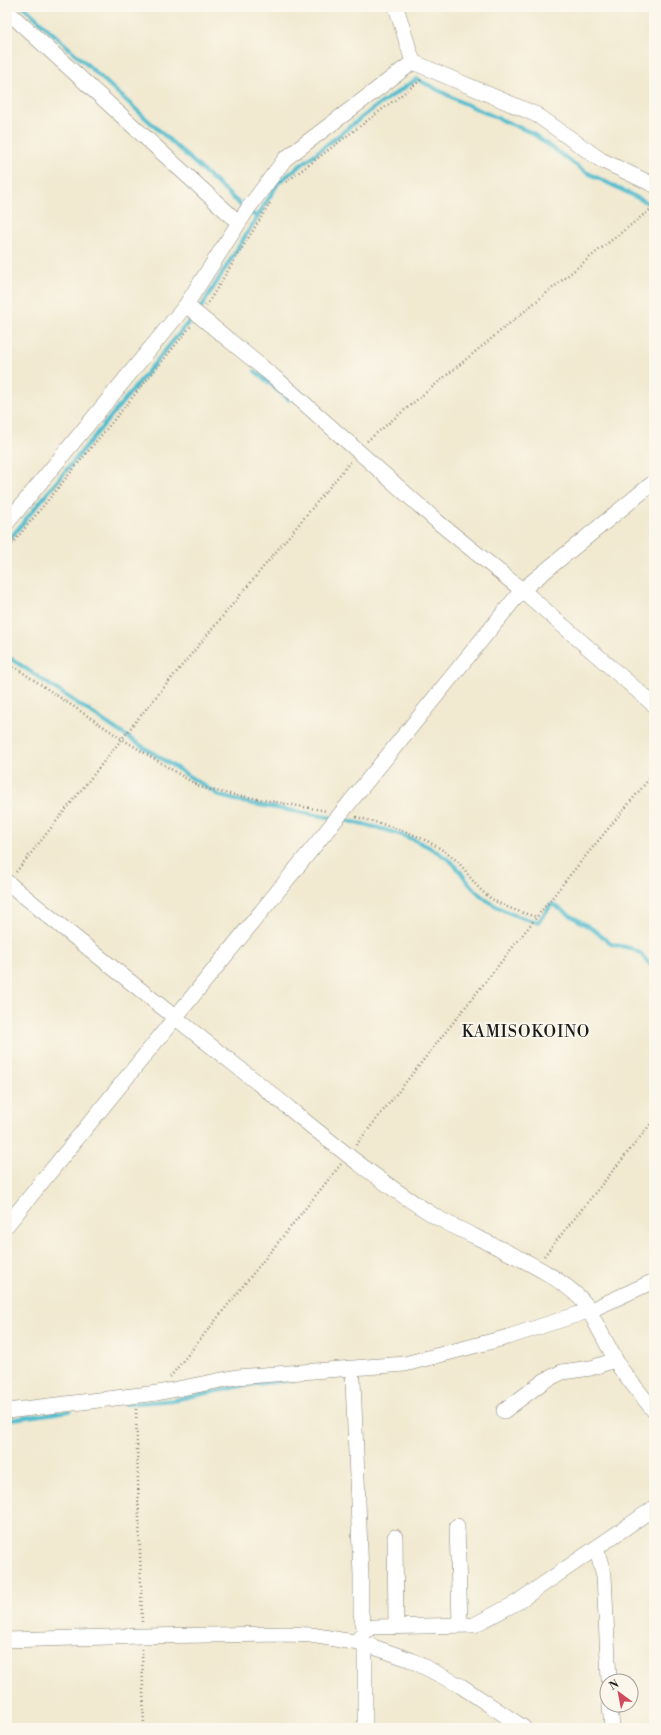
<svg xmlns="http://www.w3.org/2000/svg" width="661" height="1735" font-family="'Libre Bodoni',serif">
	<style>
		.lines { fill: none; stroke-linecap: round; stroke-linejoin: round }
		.stream { stroke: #53bdcf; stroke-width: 4 }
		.minor-casing { stroke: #868276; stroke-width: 16 }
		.path { stroke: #868276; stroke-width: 2.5; stroke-dasharray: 1 3; stroke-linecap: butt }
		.minor { stroke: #fff; stroke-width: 15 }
		.labels { text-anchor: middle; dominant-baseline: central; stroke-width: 4; stroke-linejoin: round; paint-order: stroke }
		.quarter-label { font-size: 16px; letter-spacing: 1px; fill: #1c1c1c; stroke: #fbf7ec }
	</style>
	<rect width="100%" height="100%" fill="#fbf7ec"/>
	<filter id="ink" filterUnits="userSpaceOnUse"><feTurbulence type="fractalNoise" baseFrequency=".025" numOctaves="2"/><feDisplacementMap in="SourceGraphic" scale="8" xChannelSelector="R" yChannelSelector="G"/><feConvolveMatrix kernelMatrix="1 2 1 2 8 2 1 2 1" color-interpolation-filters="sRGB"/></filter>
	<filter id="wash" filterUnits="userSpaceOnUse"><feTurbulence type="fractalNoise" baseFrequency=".012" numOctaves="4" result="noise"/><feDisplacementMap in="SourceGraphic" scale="16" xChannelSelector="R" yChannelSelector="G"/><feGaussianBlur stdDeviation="0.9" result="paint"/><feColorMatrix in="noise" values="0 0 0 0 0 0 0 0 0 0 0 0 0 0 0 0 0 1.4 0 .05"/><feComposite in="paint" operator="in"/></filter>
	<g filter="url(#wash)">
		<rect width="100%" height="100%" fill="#f1e9d0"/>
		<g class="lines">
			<!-- stream -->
			<g class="stream">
				<path d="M24,7L244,208"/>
				<path d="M250,212L257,217L279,182L374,108L417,79L461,102L532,133L584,171L654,206"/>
				<path d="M255,371L289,400"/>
				<path d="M7,542L202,306L257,217"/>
				<path d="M7,656L117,730L220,796L247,803L333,818"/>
				<path d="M340,819C378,827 419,836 450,861C460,868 465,881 474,889C490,906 515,917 538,922L552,904L594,930L611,944L630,948L640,953L654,969"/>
				<path d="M126,1404L174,1400L246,1385L293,1380"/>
				<path d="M7,1420L70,1411"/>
			</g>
		</g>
	</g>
	<g filter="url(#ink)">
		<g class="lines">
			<defs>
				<g id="minor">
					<path d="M396,7L413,62"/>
					<path d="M7,11L238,222"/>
					<path d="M186,305L279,381L439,523L522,590L654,705"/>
					<path d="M7,523L186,305L249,207L285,159L413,62L537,115L601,160L654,185"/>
					<path d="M7,882C87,948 168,1012 249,1076C311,1125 370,1177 438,1218C474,1239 582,1278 593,1318L620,1368L654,1411"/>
					<path d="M7,1225L522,590L654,482"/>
					<path d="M353,1380L361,1575V1614L365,1631"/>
					<path d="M7,1411L157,1393L237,1377L405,1364L508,1337L591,1310L654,1281"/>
					<path d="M504,1411L544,1381L562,1372L591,1368L615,1360"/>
					<path d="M457,1526L460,1624"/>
					<path d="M395,1537L396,1627"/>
					<path d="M596,1548L604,1575L609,1681"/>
					<path d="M7,1640L142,1636L286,1634L311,1635L365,1644L411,1660L461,1686L524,1728"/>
					<path d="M356,1642L365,1631L373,1627L474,1625L516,1603L654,1508"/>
					<path d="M610,1705L612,1728"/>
					<path d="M365,1728V1644"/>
				</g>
			</defs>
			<!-- minor casing -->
			<use href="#minor" class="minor-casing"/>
			<!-- path -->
			<g class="path">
				<path d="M286,182L421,80"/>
				<path d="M206,306L270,203"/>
				<path d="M367,441L589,258L651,209L654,203"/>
				<path d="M7,550L191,326"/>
				<path d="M7,662L122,739L200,787L224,793L327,811"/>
				<path d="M356,817C390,826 423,834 452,857C463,865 470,879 480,889C493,904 519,912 537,917"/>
				<path d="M16,872L137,720L351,461"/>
				<path d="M356,1145L570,875L654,773"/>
				<path d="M544,1256L654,1120"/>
				<path d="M170,1377L341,1164"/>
				<path d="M136,1409L142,1624"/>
				<path d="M142,1649L144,1728"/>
			</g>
			<!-- minor -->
			<use href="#minor" class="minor"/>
		</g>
	</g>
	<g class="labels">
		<!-- quarter labels -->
		<g class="quarter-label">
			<text x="526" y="1032">KAMISOKOINO</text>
		</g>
	</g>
	<!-- margin -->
	<rect width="661" height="1735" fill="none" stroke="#fbf7ec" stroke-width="24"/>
	<!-- north arrow -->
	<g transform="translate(619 1693) rotate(328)"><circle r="19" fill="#fbf7ec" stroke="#a29f99"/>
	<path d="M0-3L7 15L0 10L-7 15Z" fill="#d1495b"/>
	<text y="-6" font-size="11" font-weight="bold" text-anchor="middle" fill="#1c1c1c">N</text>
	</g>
</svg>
